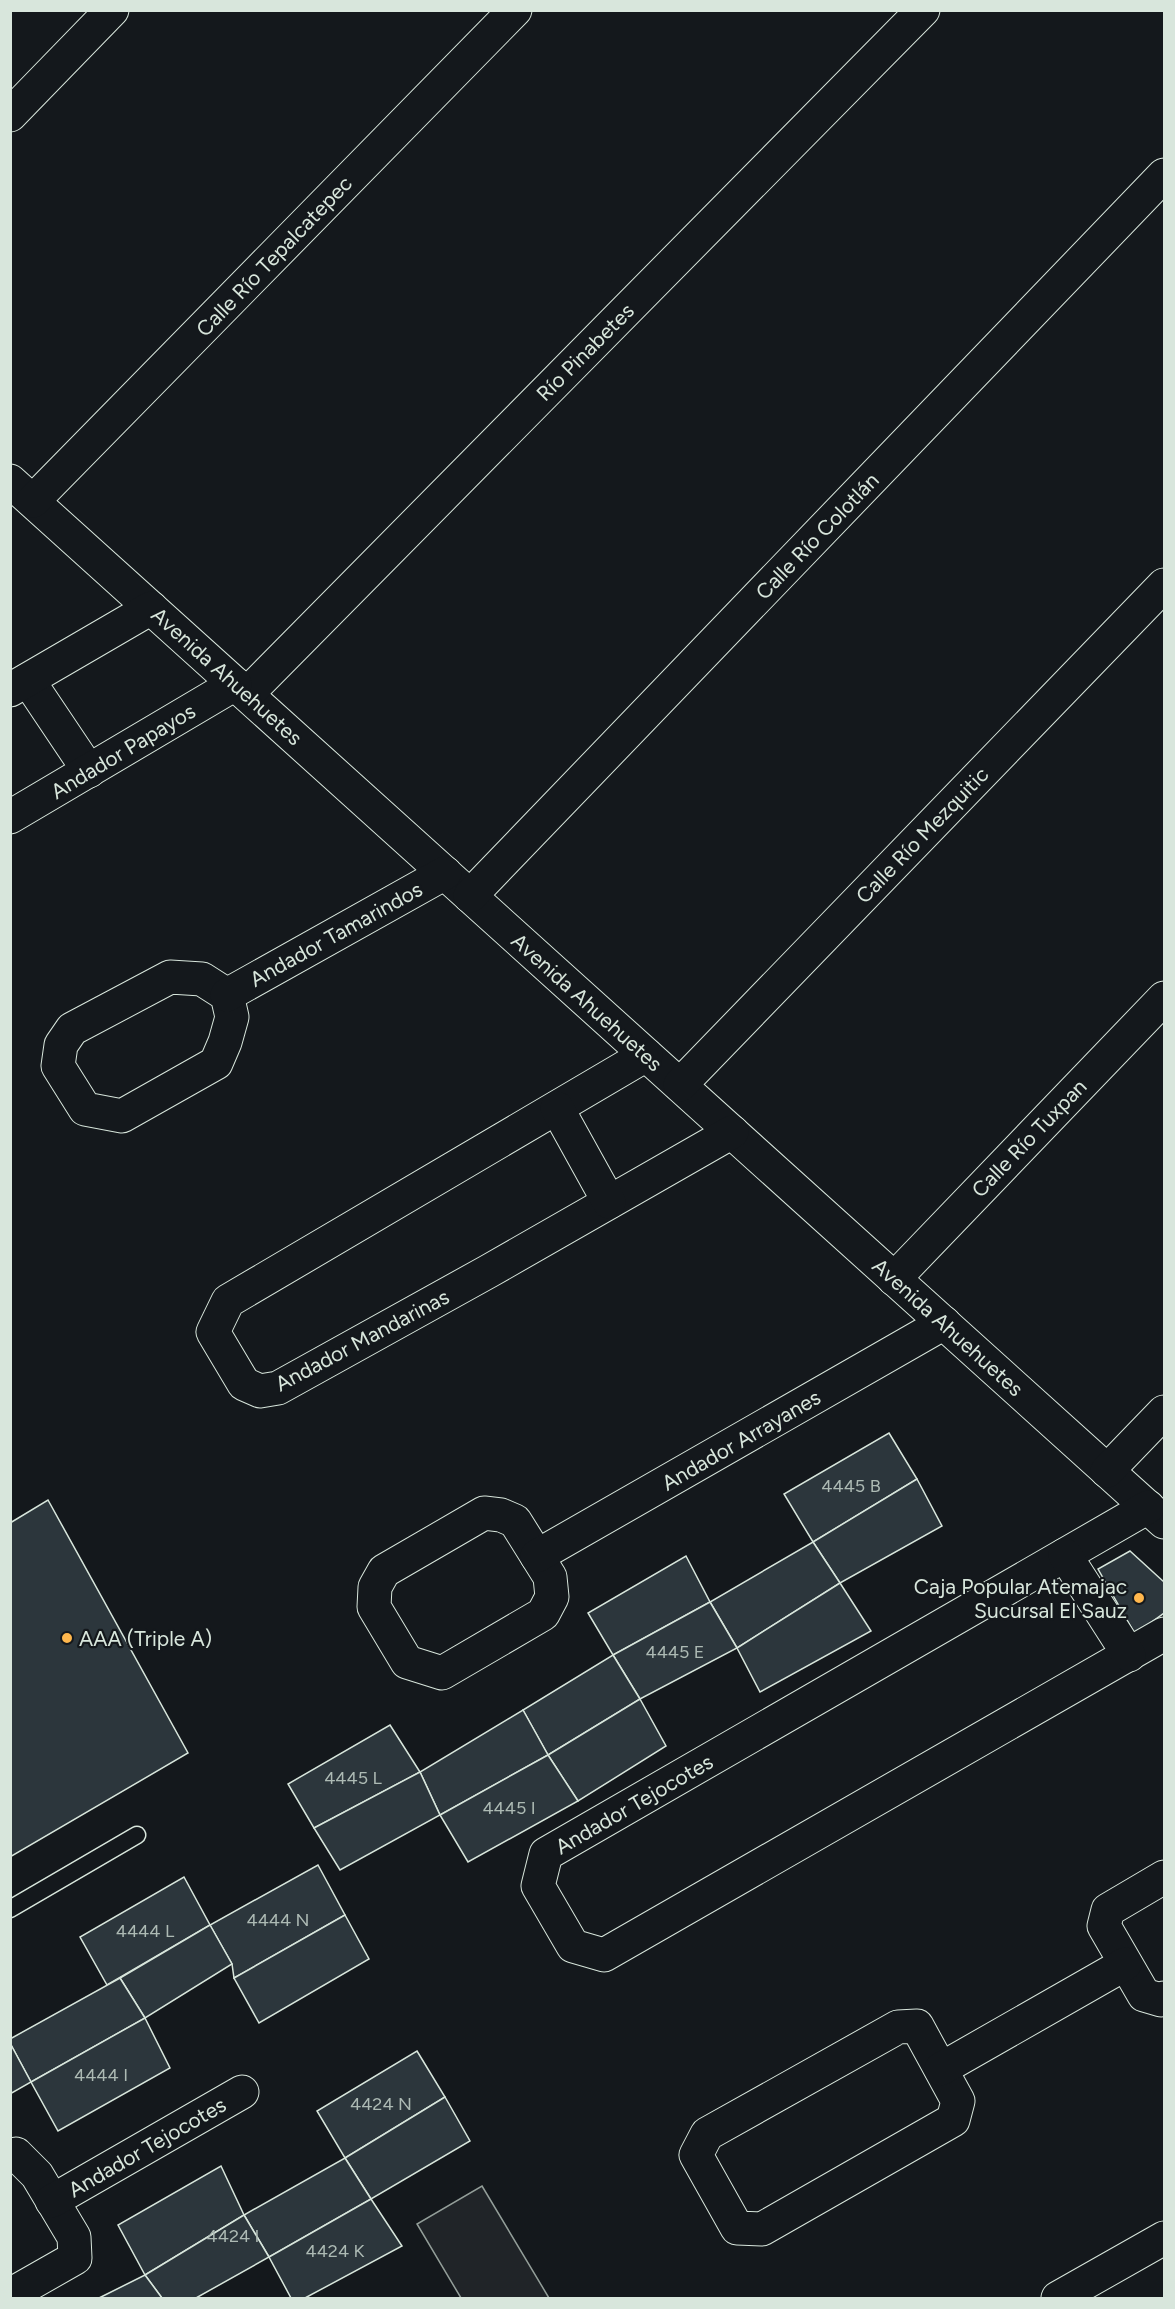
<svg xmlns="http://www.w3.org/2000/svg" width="1175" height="2309" font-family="Figtree,sans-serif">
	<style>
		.green { fill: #202428; stroke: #939e99; stroke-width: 1.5 }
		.building { fill: #2c363c; stroke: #d8e6dc; stroke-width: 1.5 }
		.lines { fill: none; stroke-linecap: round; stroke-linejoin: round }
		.service-casing { stroke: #d8e6dc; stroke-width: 19 }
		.minor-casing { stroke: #d8e6dc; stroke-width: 35 }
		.service { stroke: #14181c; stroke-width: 16 }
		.minor { stroke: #14181c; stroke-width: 33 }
		.poi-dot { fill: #ffb74d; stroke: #14181c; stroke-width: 2 }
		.labels { text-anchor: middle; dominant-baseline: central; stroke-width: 4.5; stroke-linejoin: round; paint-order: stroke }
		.number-label { font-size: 18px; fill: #adbab4 }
		.street-label { font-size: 21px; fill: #d8e6dc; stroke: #14181c }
		.poi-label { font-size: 21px; fill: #d8e6dc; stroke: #14181c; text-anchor: end }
	</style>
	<rect width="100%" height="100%" fill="#14181c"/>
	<!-- green -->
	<path class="green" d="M482,2186L549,2298H461L417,2224Z"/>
	<!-- building -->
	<g class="building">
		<path d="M889,1433L917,1479L813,1542L784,1494Z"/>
		<path d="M917,1479L942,1526L840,1583L813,1542Z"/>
		<path d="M48,1500L188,1753L10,1857V1523Z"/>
		<path d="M813,1542L840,1583L737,1648L710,1602Z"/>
		<path d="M1130,1551L1164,1582V1613L1135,1634L1098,1569Z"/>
		<path d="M686,1556L710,1602L613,1655L588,1613Z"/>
		<path d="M840,1583L871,1631L760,1692L737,1648Z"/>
		<path d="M710,1602L737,1648L640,1699L613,1655Z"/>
		<path d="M613,1655L640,1699L548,1755L523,1710Z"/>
		<path d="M640,1699L666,1746L578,1801L548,1755Z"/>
		<path d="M523,1710L548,1755L440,1815L420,1772Z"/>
		<path d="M390,1725L420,1772L314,1828L288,1784Z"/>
		<path d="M548,1755L578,1801L468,1862L440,1815Z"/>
		<path d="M420,1772L440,1815L340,1870L314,1828Z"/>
		<path d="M318,1865L345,1915L234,1978L232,1964L210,1925Z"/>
		<path d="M184,1877L210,1925L107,1985L80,1937Z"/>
		<path d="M345,1915L369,1959L259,2023L234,1978Z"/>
		<path d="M210,1925L232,1964L145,2018L120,1978Z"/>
		<path d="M120,1978L145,2018L31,2082L10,2043V2039Z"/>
		<path d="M145,2018L170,2068L58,2131L31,2082Z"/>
		<path d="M10,2043L31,2082L10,2094Z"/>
		<path d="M417,2051L445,2097L345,2158L317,2111Z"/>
		<path d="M445,2097L470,2141L371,2199L345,2158Z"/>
		<path d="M345,2158L371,2199L269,2257L244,2215Z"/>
		<path d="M221,2166L244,2215L145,2275L118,2225Z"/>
		<path d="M371,2199L402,2246L305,2298H291L269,2257Z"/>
		<path d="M244,2215L269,2257L196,2298H162L145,2275Z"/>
		<path d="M145,2275L162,2298H99Z"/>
	</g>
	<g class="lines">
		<defs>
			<path id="service" d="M10,1909L137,1835"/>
			<g id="minor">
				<path d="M10,115L112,10"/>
				<path d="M10,481L1164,1522"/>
				<path d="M33,501L515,10"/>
				<path d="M28,680L89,771"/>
				<path d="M10,690L151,608"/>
				<path d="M247,694L923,10"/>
				<path d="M10,817L235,684"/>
				<path d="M470,896L1164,175"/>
				<path d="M170,977L202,979L227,995L232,1017L225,1042L216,1063L122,1116L85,1109L58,1066L61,1045L72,1029Z"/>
				<path d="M227,995L445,873"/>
				<path d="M646,1055L228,1301L213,1332L244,1384L260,1391L278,1388L489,1271L732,1132"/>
				<path d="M680,1085L1164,585"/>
				<path d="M557,1108L609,1202"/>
				<path d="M894,1279L1164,998"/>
				<path d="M1107,1471L1164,1412"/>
				<path d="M1148,1507L546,1854L538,1886L573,1946L604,1955L1164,1634"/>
				<path d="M484,1513L501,1515L515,1521L550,1577L552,1597L543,1614L442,1673L407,1662L374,1607L375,1587L384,1571Z"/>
				<path d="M1065,1555L1129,1655"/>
				<path d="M537,1556L944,1323"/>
				<path d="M1164,1877L1108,1910L1104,1926L1144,1995L1161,2000L1164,1998"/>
				<path d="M917,2026L958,2101L953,2120L762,2229L737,2228L696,2155L707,2134L898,2027Z"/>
				<path d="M941,2069L1125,1964"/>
				<path d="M10,2157L16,2154L37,2175L74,2237L75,2258L10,2295"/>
				<path d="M52,2201L242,2092"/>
				<path d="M1058,2298L1164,2238"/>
			</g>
		</defs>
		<!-- service casing -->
		<use href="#service" class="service-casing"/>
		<!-- minor casing -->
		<use href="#minor" class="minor-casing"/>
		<!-- service -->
		<use href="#service" class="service"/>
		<!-- minor -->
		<use href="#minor" class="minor"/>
	</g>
	<!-- markers -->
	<g class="poi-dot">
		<circle cx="1139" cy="1598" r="6"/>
		<circle cx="67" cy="1638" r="6"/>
	</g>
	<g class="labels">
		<!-- number labels -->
		<g class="number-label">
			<text x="851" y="1486">4445 B</text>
			<text x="675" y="1652">4445 E</text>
			<text x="353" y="1778">4445 L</text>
			<text x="509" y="1808">4445 I</text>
			<text x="278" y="1920">4444 N</text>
			<text x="145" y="1931">4444 L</text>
			<text x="101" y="2075">4444 I</text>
			<text x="381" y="2104">4424 N</text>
			<text x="233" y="2236">4424 I</text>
			<text x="335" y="2251">4424 K</text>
		</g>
		<!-- street labels -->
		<g class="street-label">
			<text transform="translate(274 256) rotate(-46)">Calle Río Tepalcatepec</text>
			<text transform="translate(585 352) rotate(-45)">Río Pinabetes</text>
			<text transform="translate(817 536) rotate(-46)">Calle Río Colotlán</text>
			<text transform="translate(227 676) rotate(42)">Avenida Ahuehuetes</text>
			<text transform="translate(123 751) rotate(-31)">Andador Papayos</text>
			<text transform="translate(922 835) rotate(-46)">Calle Río Mezquitic</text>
			<text transform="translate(336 934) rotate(-29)">Andador Tamarindos</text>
			<text transform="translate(587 1002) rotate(42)">Avenida Ahuehuetes</text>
			<text transform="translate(1029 1138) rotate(-46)">Calle Río Tuxpan</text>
			<text transform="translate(948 1327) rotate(42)">Avenida Ahuehuetes</text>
			<text transform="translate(362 1340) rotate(-28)">Andador Mandarinas</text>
			<text transform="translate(741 1440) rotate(-30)">Andador Arrayanes</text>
			<text transform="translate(634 1804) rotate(-30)">Andador Tejocotes</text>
			<text transform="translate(147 2147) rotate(-30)">Andador Tejocotes</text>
		</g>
		<!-- poi labels -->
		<g class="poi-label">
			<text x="1127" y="1586">Caja Popular Atemajac<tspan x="1127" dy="24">Sucursal El Sauz</tspan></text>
			<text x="79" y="1638" text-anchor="start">AAA (Triple A)</text>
		</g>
	</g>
	<!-- border -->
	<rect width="1175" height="2309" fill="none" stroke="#d8e6dc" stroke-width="24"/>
</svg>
